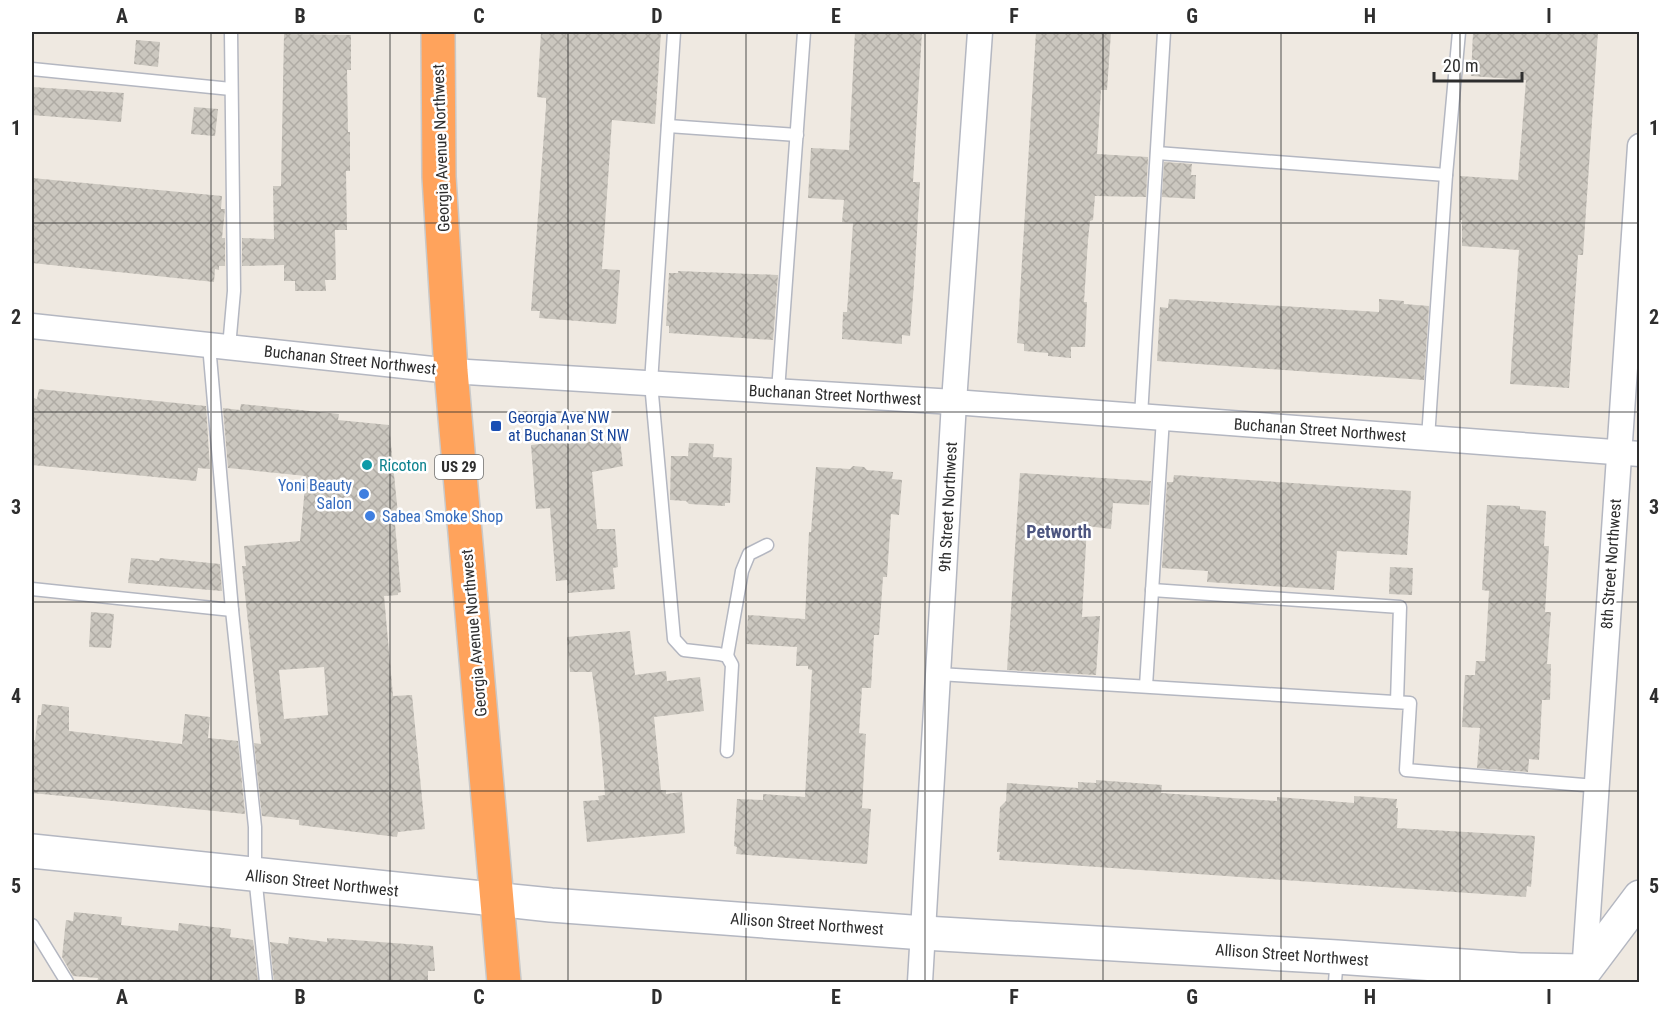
<svg xmlns="http://www.w3.org/2000/svg" width="1671" height="1014" font-family="'Roboto Condensed',sans-serif">
	<style>
		.building { fill: url(#building-cross-hatch); fill-rule: evenodd }
		.lines { fill: none; stroke-linecap: round; stroke-linejoin: round }
		.lane-casing { stroke: #b4b7c1; stroke-width: 15 }
		.street-casing { stroke: #b4b7c1; stroke-width: 27 }
		.secondary-casing { stroke: #b4b7c1; stroke-width: 36 }
		.highway-casing { stroke: #c9c9c9; stroke-width: 36 }
		.lane { stroke: #fff; stroke-width: 12 }
		.street { stroke: #fff; stroke-width: 24 }
		.secondary { stroke: #fff; stroke-width: 33 }
		.highway { stroke: #ffa35c; stroke-width: 33 }
		.grid { fill: none; stroke: #2e2e2e; stroke-width: 1.5; stroke-opacity: 0.55 }
		.transit-dot { fill: #1a4fb4; stroke: #fff; stroke-width: 2 }
		.culture-dot { fill: #0f9aa8; stroke: #fff; stroke-width: 2 }
		.shop-dot { fill: #3f7fe0; stroke: #fff; stroke-width: 2 }
		.labels { text-anchor: middle; dominant-baseline: central; stroke-width: 5; stroke-linejoin: round; paint-order: stroke }
		.shield { fill: #fff; stroke: #6d6d6d; stroke-width: 1.5 }
		.shield-label { font-size: 15px; font-weight: bold; fill: #2e2e2e }
		.street-label { font-size: 16px; fill: #2e2e2e; stroke: #fff }
		.transit-label { font-size: 16px; fill: #164399; stroke: #fff; text-anchor: start }
		.culture-label { font-size: 16px; fill: #0d838f; stroke: #fff; text-anchor: start }
		.shop-label { font-size: 16px; fill: #366cbe; stroke: #fff; text-anchor: end }
		.neighbourhood-label { font-size: 18px; font-weight: bold; fill: #4d5680; stroke: #fff }
		.neatline { fill: none; stroke: #2e2e2e; stroke-width: 2 }
		.grid-label { font-size: 20px; text-anchor: middle; font-weight: bold; fill: #2e2e2e }
	</style>
	<defs>
		<pattern id="building-cross-hatch" width="8" height="8" patternUnits="userSpaceOnUse" patternTransform="scale(1.5)"><rect width="8" height="8" fill="#cbc7bf"/><path d="M0 0l8 8M0 8l8-8" fill="none" stroke="#afaba4"/></pattern>
	</defs>
	<rect width="100%" height="100%" fill="#efe9e1"/>
	<!-- building -->
	<g class="building">
		<path d="M541,32H661L655,124L612,120L602,269L620,270L616,324L539,318L540,311H531L546,106V98L537,97Z"/>
		<path d="M855,32H922L913,182H920L914,283L910,336L902,335V344L842,339L843,312H847L853,223L842,222L844,200L808,198L811,148L849,150Z"/>
		<path d="M1036,32H1111L1107,90H1101L1097,154L1148,157L1146,197L1095,196L1093,220L1090,221L1088,240L1084,302H1087L1085,347H1071V358L1048,356V353L1024,351V344L1017,343Z"/>
		<path d="M1473,32H1598L1583,255H1578L1569,388L1510,384L1519,250L1462,246V220H1460V176L1518,180L1526,80L1471,76Z"/>
		<path d="M284,34L351,35V70H347L348,132H350V171H346L347,230H335L336,280H325L326,291H295V281H284V265L242,266V238L274,239L273,186H281Z"/>
		<path d="M136,40L160,42L158,67L134,64Z"/>
		<path d="M32,87L124,93L121,122L32,115Z"/>
		<path d="M194,107L218,109L215,136L191,134Z"/>
		<path d="M1164,162L1192,164L1191,175H1196L1195,199L1162,197Z"/>
		<path d="M32,178L222,196L221,209H225L222,238H225V266H219V270L215,269L214,282L32,263Z"/>
		<path d="M678,271L778,275L773,340L669,333V326H666L669,273H678Z"/>
		<path d="M1169,299L1379,312V299L1404,301V304L1429,306L1424,380L1157,361L1160,307L1168,308Z"/>
		<path d="M39,389L206,406L210,469L198,468L196,481L32,465V398L37,399Z"/>
		<path d="M241,404L339,414L338,420L389,425L399,524H395L401,592L398,593V595L384,596L393,696L412,695L425,829L398,832L397,837L299,825V820L262,816L254,743L261,744L242,566H246L244,546L300,541L306,476L228,468L223,408L240,410ZM324,667L328,715L284,719L279,670Z"/>
		<path d="M575,431L588,442L620,440L623,466L592,472L597,529H615L618,567L613,568L615,589L568,593L567,580L556,581L550,508L536,509L531,445L566,441Z"/>
		<path d="M689,443L714,444L713,457L732,458L730,503H725V506L689,504L686,501L670,500L671,456H688Z"/>
		<path d="M853,466L864,467L867,470L893,472L892,479L902,480L899,515L891,514L887,577H883L879,635H874L871,688H862L859,733L866,734L862,808L871,809L867,864L736,854L737,847L734,846L737,799L763,800V794L805,797L812,670L808,669V666H796L797,647L746,644L748,615L805,619L809,532H811L816,467L850,469Z"/>
		<path d="M1020,473L1151,481L1149,505L1113,503L1111,529L1087,526L1082,617L1100,616L1096,675L1007,670Z"/>
		<path d="M1174,475L1411,491L1407,555L1337,551L1334,590L1207,582L1208,571L1162,568L1167,482H1173Z"/>
		<path d="M1487,505L1520,506V509L1546,511L1544,546H1549L1545,612H1551L1547,664H1551L1550,700H1542L1539,760L1529,759L1528,772L1477,768L1480,728L1462,727L1465,675H1475L1476,661H1485L1489,591L1482,590Z"/>
		<path d="M131,558L159,561L160,558L220,564L222,591L128,583Z"/>
		<path d="M1390,567L1413,568L1412,595L1389,594Z"/>
		<path d="M91,612L114,614L111,648L89,647Z"/>
		<path d="M630,631L635,675L666,671L667,681L700,677L704,711L654,717L661,790H666V794L682,792L685,833L587,842L583,801L599,800L598,796L605,795L599,724L592,672H570L567,637Z"/>
		<path d="M42,704L69,707V731L182,744L185,714L210,717L208,738L238,741L245,814L32,793V740H35L38,715H41Z"/>
		<path d="M1096,780L1162,785L1161,793L1277,801V797L1354,803V796L1397,799L1396,808H1398L1397,828L1535,836L1531,887L1527,886L1526,897L999,860L1000,852H997L1000,807L1006,801L1007,783L1078,788V782L1096,783Z"/>
		<path d="M74,912L122,917L121,925L178,931L179,923L231,929L230,937L253,940L258,982H97L98,978L73,976L62,957L66,920L73,921Z"/>
		<path d="M289,937L327,942V938L433,946L435,971H428V982H274L270,942L288,944Z"/>
	</g>
	<g class="lines">
		<defs>
			<g id="lane">
				<path d="M674,32L651,383L674,639L684,650L719,654L727,656L732,665L727,751"/>
				<path d="M32,69L231,89"/>
				<path d="M668,126L797,135"/>
				<path d="M1157,153L1446,175"/>
				<path d="M209,345L232,610L255,827V875L266,982"/>
				<path d="M229,347L234,291L231,32"/>
				<path d="M778,391L804,32"/>
				<path d="M1141,416L1164,32"/>
				<path d="M1428,438L1446,175L1459,32"/>
				<path d="M32,589L232,610"/>
				<path d="M1152,590L1400,607L1397,702"/>
				<path d="M727,656L742,571L749,554L767,545"/>
				<path d="M939,674L1410,703L1406,770L1596,786"/>
				<path d="M1146,686L1163,418"/>
				<path d="M32,925L67,982"/>
				<path d="M1335,982L1337,957"/>
			</g>
			<g id="street">
				<path d="M32,326L451,371L954,402L1640,454"/>
				<path d="M1584,974L1640,146"/>
				<path d="M920,982L954,402L980,32"/>
			</g>
			<g id="secondary">
				<path d="M32,851L551,905L924,933L1337,957L1520,970L1584,971"/>
				<path d="M1576,982L1640,897"/>
			</g>
			<path id="highway" d="M438,32L439,177L451,371L504,982"/>
		</defs>
		<!-- lane casing -->
		<use href="#lane" class="lane-casing"/>
		<!-- street casing -->
		<use href="#street" class="street-casing"/>
		<!-- secondary casing -->
		<use href="#secondary" class="secondary-casing"/>
		<!-- highway casing -->
		<use href="#highway" class="highway-casing"/>
		<!-- lane -->
		<use href="#lane" class="lane"/>
		<!-- street -->
		<use href="#street" class="street"/>
		<!-- secondary -->
		<use href="#secondary" class="secondary"/>
		<!-- highway -->
		<use href="#highway" class="highway"/>
	</g>
	<!-- grid -->
	<path class="grid" d="M211,32V982M390,32V982M568,32V982M746,32V982M925,32V982M1103,32V982M1281,32V982M1460,32V982M32,223H1640M32,412H1640M32,602H1640M32,791H1640"/>
	<!-- markers -->
	<rect class="transit-dot" x="490" y="420" width="12" height="12" rx="3"/>
	<circle class="culture-dot" cx="367" cy="465" r="6"/>
	<g class="shop-dot">
		<circle cx="364" cy="494" r="6"/>
		<circle cx="370" cy="516" r="6"/>
	</g>
	<g class="labels">
		<!-- shield labels -->
		<rect class="shield" x="435" y="455" width="48" height="24" rx="4.5"/>
		<g class="shield-label">
			<text x="459" y="467">US 29</text>
		</g>
		<!-- street labels -->
		<g class="street-label">
			<text transform="translate(441 148) rotate(-92)">Georgia Avenue Northwest</text>
			<text transform="translate(350 360) rotate(6)">Buchanan Street Northwest</text>
			<text transform="translate(835 395) rotate(3)">Buchanan Street Northwest</text>
			<text transform="translate(1320 430) rotate(4)">Buchanan Street Northwest</text>
			<text transform="translate(948 507) rotate(-87)">9th Street Northwest</text>
			<text transform="translate(1611 564) rotate(-86)">8th Street Northwest</text>
			<text transform="translate(474 633) rotate(-95)">Georgia Avenue Northwest</text>
			<text transform="translate(322 883) rotate(6)">Allison Street Northwest</text>
			<text transform="translate(807 924) rotate(4)">Allison Street Northwest</text>
			<text transform="translate(1292 955) rotate(4)">Allison Street Northwest</text>
		</g>
		<!-- transit labels -->
		<g class="transit-label">
			<text x="508" y="417">Georgia Ave NW<tspan x="508" dy="18">at Buchanan St NW</tspan></text>
		</g>
		<!-- culture labels -->
		<g class="culture-label">
			<text x="379" y="465">Ricoton</text>
		</g>
		<!-- shop labels -->
		<g class="shop-label">
			<text x="352" y="485">Yoni Beauty<tspan x="352" dy="18">Salon</tspan></text>
			<text x="382" y="516" text-anchor="start">Sabea Smoke Shop</text>
		</g>
		<!-- neighbourhood labels -->
		<g class="neighbourhood-label">
			<text x="1059" y="531">Petworth</text>
		</g>
	</g>
	<!-- border -->
	<rect width="1671" height="1014" fill="none" stroke="#ffffff" stroke-width="66"/>
	<!-- scale -->
	<path d="M1434 72v9h88v-9" fill="none" stroke="#2e2e2e" stroke-width="3"/>
	<text x="1443" y="72" font-size="18" fill="#2e2e2e" stroke="#ffffff" stroke-width="4.5" paint-order="stroke">20 m</text>
	<rect x="33" y="33" width="1605" height="948" class="neatline"/>
	<g class="grid-label">
		<text x="122" y="23">A</text>
		<text x="300" y="23">B</text>
		<text x="479" y="23">C</text>
		<text x="657" y="23">D</text>
		<text x="836" y="23">E</text>
		<text x="1014" y="23">F</text>
		<text x="1192" y="23">G</text>
		<text x="1370" y="23">H</text>
		<text x="1549" y="23">I</text>
		<text x="16" y="135">1</text>
		<text x="1654" y="135">1</text>
		<text x="16" y="324">2</text>
		<text x="1654" y="324">2</text>
		<text x="16" y="514">3</text>
		<text x="1654" y="514">3</text>
		<text x="16" y="703">4</text>
		<text x="1654" y="703">4</text>
		<text x="16" y="893">5</text>
		<text x="1654" y="893">5</text>
		<text x="122" y="1004">A</text>
		<text x="300" y="1004">B</text>
		<text x="479" y="1004">C</text>
		<text x="657" y="1004">D</text>
		<text x="836" y="1004">E</text>
		<text x="1014" y="1004">F</text>
		<text x="1192" y="1004">G</text>
		<text x="1370" y="1004">H</text>
		<text x="1549" y="1004">I</text>
	</g>
</svg>
